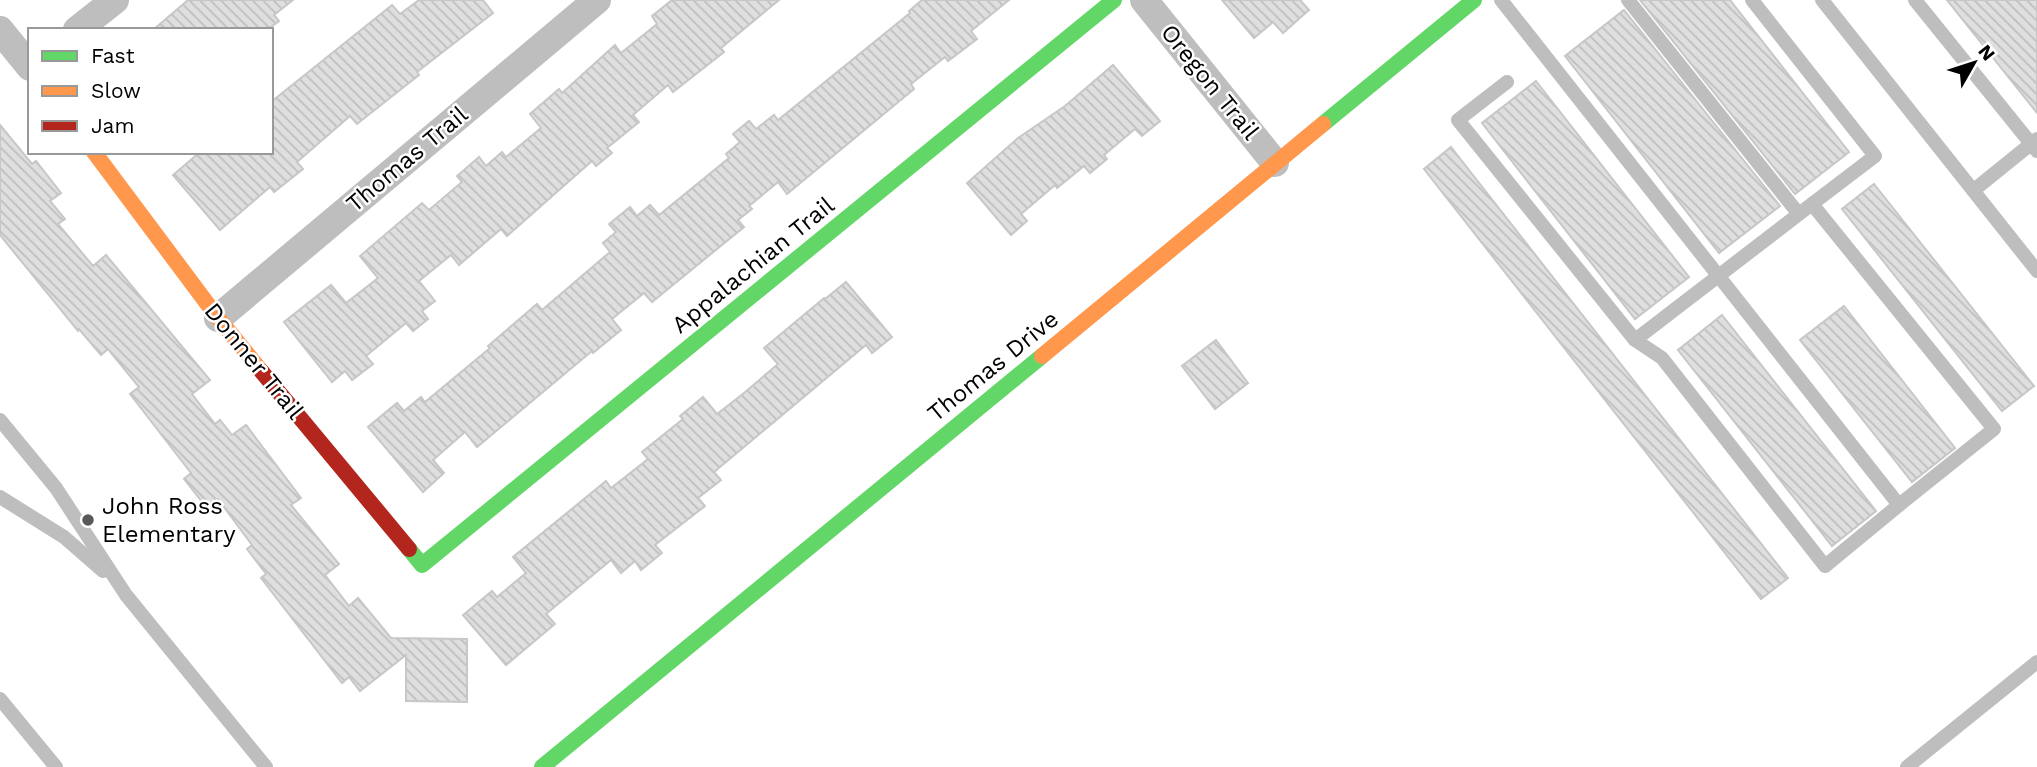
<svg xmlns="http://www.w3.org/2000/svg" width="2037" height="767" font-family="'Work Sans',sans-serif">
	<style>
		.building { fill: url(#building-back-hatch); stroke: #c7c7c7; stroke-width: 2 }
		.lines { fill: none; stroke-linecap: round; stroke-linejoin: round }
		.lane { stroke: #bebebe; stroke-width: 14 }
		.street { stroke: #bebebe; stroke-width: 28 }
		.fast { stroke: #63d668; stroke-width: 16 }
		.slow { stroke: #ff974d; stroke-width: 16 }
		.jam { stroke: #b3261e; stroke-width: 16 }
		.poi-dot { fill: #595959; stroke: #fff; stroke-width: 2.5 }
		.labels { text-anchor: middle; dominant-baseline: central; stroke-width: 5; stroke-linejoin: round; paint-order: stroke }
		.street-label { font-size: 24px; fill: #000; stroke: #fff }
		.poi-label { font-size: 24px; fill: #000; stroke: #fff; text-anchor: start }
	</style>
	<defs>
		<pattern id="building-back-hatch" width="6" height="6" patternUnits="userSpaceOnUse" patternTransform="scale(1.75)"><rect width="6" height="6" fill="#dfdfdf"/><path d="M-1 5l2 2M0 0l6 6M5-1l2 2" fill="none" stroke="#bebebe"/></pattern>
	</defs>
	<rect width="100%" height="100%" fill="#fff"/>
	<!-- building -->
	<g class="building">
		<path d="M188,0H293L274,15L279,21L267,30H153Z"/>
		<path d="M419,0H483L493,13L417,72L419,75L357,124L350,116L297,162L303,169L274,192L270,187L220,230L173,175L200,152H271V102L392,5L400,14Z"/>
		<path d="M672,0H779L721,48L724,52L673,92L668,85L633,115L639,122L607,148L612,153L596,166L592,161L507,236L501,229L459,265L451,255L419,281L435,301L422,311L428,319L413,331L406,323L366,356L373,364L352,380L345,371L332,382L284,322L331,285L346,303L378,278L360,256L422,203L429,210L462,182L457,176L479,157L486,166L502,152L506,157L541,128L530,114L559,89L562,93L615,45L621,53L657,24L652,16Z"/>
		<path d="M922,0H1009L971,31L977,39L948,61L945,57L911,84L914,89L787,194L778,182L749,206L752,209L738,220L744,227L652,302L644,293L612,319L621,330L593,353L592,351L477,447L465,432L433,460L444,473L423,492L368,427L397,403L404,411L421,397L425,402L490,348L488,346L537,304L542,310L610,252L603,243L616,232L609,224L630,207L637,216L650,205L659,215L729,158L726,154L740,142L733,134L749,121L756,129L774,115L778,120L910,13L909,11Z"/>
		<path d="M1222,0H1300L1309,10L1283,33L1273,22L1254,38Z"/>
		<path d="M1640,0H1730L1849,152L1795,194Z"/>
		<path d="M1947,0H2037V113Z"/>
		<path d="M1624,10L1780,206L1719,253L1565,56Z"/>
		<path d="M1113,65L1160,121L1142,136L1135,129L1104,155L1107,159L1090,173L1084,166L1057,188L1055,185L1021,214L1027,221L1011,235L967,183L1018,138L1065,106Z"/>
		<path d="M1536,81L1689,277L1635,319L1482,123Z"/>
		<path d="M0,125L32,164L36,161L61,193L50,201L65,219L58,224L93,266L106,255L210,380L192,394L215,424L220,420L232,435L246,425L301,498L291,505L339,564L325,575L349,606L358,598L391,638L467,639V702L406,701V655L360,691L349,677L342,683L261,578L266,574L247,549L252,545L218,499L206,507L184,479L191,473L130,394L139,387L108,349L101,355L79,329L78,331L0,235Z"/>
		<path d="M1451,147L1788,578L1761,599L1424,169Z"/>
		<path d="M1874,184L2034,386L2002,411L1842,209Z"/>
		<path d="M846,282L892,337L872,353L866,345L714,472L721,480L698,498L705,506L655,545L662,553L641,570L635,561L621,573L611,560L546,614L555,624L506,665L463,615L492,591L497,597L526,573L513,557L606,481L611,488L648,459L642,452L683,419L680,416L703,397L717,414L744,393L778,364L764,348L824,298L825,299Z"/>
		<path d="M1844,306L1955,448L1912,482L1800,340Z"/>
		<path d="M1722,315L1876,511L1832,546L1678,350Z"/>
		<path d="M1216,340L1248,383L1215,409L1182,366Z"/>
	</g>
	<g class="lines">
		<!-- lane -->
		<g class="lane">
			<path d="M1501,0L1899,505L1825,566L1662,358L1635,340L1458,120L1507,82"/>
			<path d="M1628,0L1798,213"/>
			<path d="M1752,0L1875,156L1812,204"/>
			<path d="M1822,0L2037,271"/>
			<path d="M1915,0L2037,151"/>
			<path d="M1974,190L2037,139"/>
			<path d="M1635,340L1812,204L1994,429L1899,505"/>
			<path d="M0,420L56,488L126,595L266,767"/>
			<path d="M0,497L64,537L103,571"/>
			<path d="M0,699L56,767"/>
			<path d="M1907,767L2037,662"/>
		</g>
		<!-- street -->
		<g class="street">
			<path d="M1144,0L1275,163"/>
			<path d="M0,30L30,67"/>
			<path d="M77,30L115,0"/>
			<path d="M218,318L597,0"/>
		</g>
		<!-- fast -->
		<g class="fast">
			<path d="M1323,124L1474,0"/>
			<path d="M409,549L422,565L1114,0"/>
			<path d="M542,767L1042,356"/>
		</g>
		<!-- slow -->
		<g class="slow">
			<path d="M94,152L218,318L262,372"/>
			<path d="M1042,356L1323,124"/>
		</g>
		<!-- jam -->
		<path class="jam" d="M262,372L409,549"/>
	</g>
	<!-- markers -->
	<circle class="poi-dot" cx="88" cy="520" r="7"/>
	<g class="labels">
		<!-- street labels -->
		<g class="street-label">
			<text transform="translate(1210 82) rotate(51)">Oregon Trail</text>
			<text transform="translate(407 159) rotate(-40)">Thomas Trail</text>
			<text transform="translate(753 265) rotate(-39)">Appalachian Trail</text>
			<text transform="translate(254 361) rotate(51)">Donner Trail</text>
			<text transform="translate(993 366) rotate(-39)">Thomas Drive</text>
		</g>
		<!-- poi labels -->
		<g class="poi-label">
			<text x="102" y="506">John Ross<tspan x="102" dy="28">Elementary</tspan></text>
		</g>
	</g>
	<!-- legend -->
	<rect x="28" y="28" width="245" height="126" fill="#ffffff" stroke="#999999" stroke-width="2"/>
	<rect x="42" y="51" width="35" height="10" fill="#63d668" stroke="#999999" stroke-width="2"/>
	<text x="91" y="63" font-size="21" fill="#000000">Fast</text>
	<rect x="42" y="86" width="35" height="10" fill="#ff974d" stroke="#999999" stroke-width="2"/>
	<text x="91" y="98" font-size="21" fill="#000000">Slow</text>
	<rect x="42" y="121" width="35" height="10" fill="#b3261e" stroke="#999999" stroke-width="2"/>
	<text x="91" y="133" font-size="21" fill="#000000">Jam</text>
	<!-- north arrow -->
	<g transform="translate(1974 63) rotate(51)" stroke="#ffffff" stroke-width="5" paint-order="stroke">
	<path d="M0-5L12 26L0 18L-12 26Z" fill="#000000"/>
	<text y="-10" font-size="19" font-weight="bold" text-anchor="middle" fill="#000000">N</text>
	</g>
</svg>
